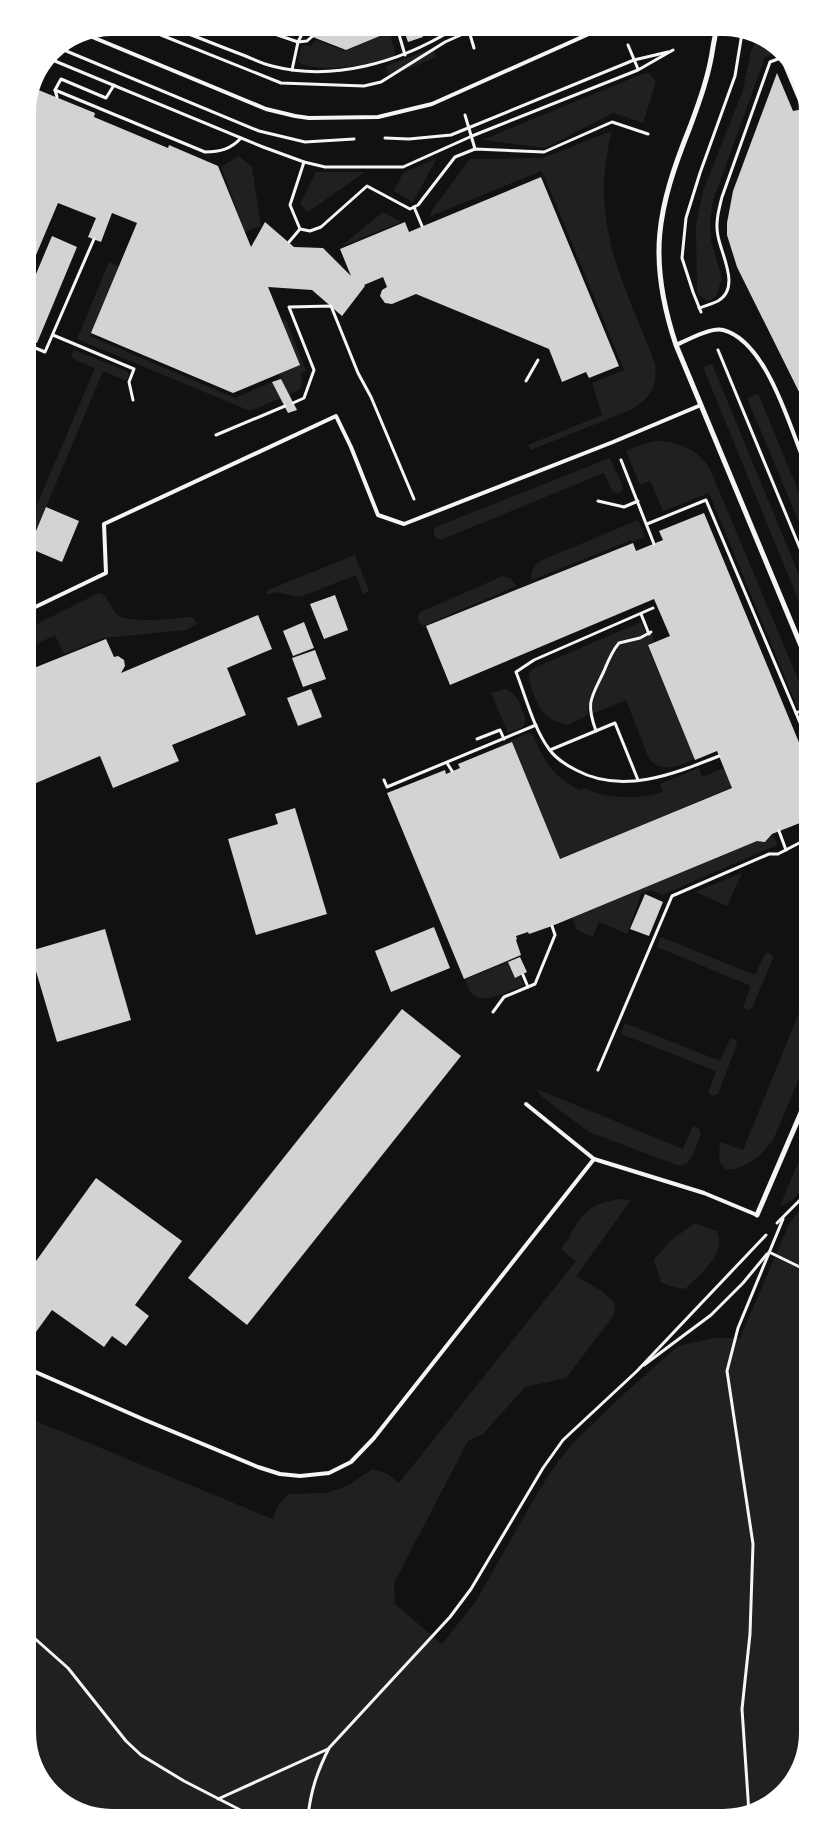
<svg xmlns="http://www.w3.org/2000/svg" width="835" height="1845" font-family="Montserrat,sans-serif">
	<style>
		.green { fill: #202020 }
		.building { fill: #d3d3d3 }
		.lines { fill: none; stroke-linecap: round; stroke-linejoin: round }
		.path { stroke: #f5f5f5; stroke-width: 3 }
		.service { stroke: #f5f5f5; stroke-width: 4 }
		.minor { stroke: #f5f5f5; stroke-width: 5 }
	</style>
	<rect width="100%" height="100%" fill="#111"/>
	<!-- green -->
	<g class="green">
		<path d="M389,32L395,50V55C381,65 309,75 298,61L302,45L311,46L316,40L345,51Z"/>
		<path d="M757,39L774,45L779,52L765,57L713,201L710,221L711,241L722,278L716,297L707,301L697,293L696,224L703,191L743,90L751,51Z"/>
		<path d="M433,48L436,57L408,69L388,74L386,66Z"/>
		<path d="M649,73L656,82L643,123L613,113L545,148L482,140L642,74Z"/>
		<path d="M612,131C588,224 623,280 655,363C657,386 652,396 633,409L531,450L528,445L602,415L592,383L624,370L546,180L541,171L431,216L430,213L470,159L543,158Z"/>
		<path d="M239,156L252,167L261,226L245,232L221,167Z"/>
		<path d="M437,158L413,202L394,191L403,173Z"/>
		<path d="M316,172H365L308,212L300,204Z"/>
		<path d="M383,212L401,222L340,247Z"/>
		<path d="M109,262L119,266L90,336L235,398L272,382L281,398L250,411L77,339Z"/>
		<path d="M286,320L306,371L300,374L302,380L300,389L289,395L279,374L300,365L282,321Z"/>
		<path d="M74,350L127,371L129,375L127,381L103,371L29,548V524L95,368L73,359L71,355Z"/>
		<path d="M712,364L804,587V591L802,592L800,596L804,600V614L703,367Z"/>
		<path d="M758,393L804,505V534L747,398Z"/>
		<path d="M656,441C679,441 698,450 710,469L805,696V705L798,709L709,493L663,511L650,481L640,485L626,451L643,444Z"/>
		<path d="M610,458L622,484V490L620,493L613,492L604,473L443,539H438L434,536V529L438,526Z"/>
		<path d="M638,520L645,537L632,542L631,540L532,580C530,572 534,565 540,561Z"/>
		<path d="M355,555L369,591L363,594L356,575L300,597L274,592L267,595L266,592L268,590Z"/>
		<path d="M503,576L510,578L517,586L423,626L418,621V616L420,612Z"/>
		<path d="M99,593C109,596 111,610 119,616C133,623 174,619 189,617L194,618L197,624L186,630L103,638L64,654L55,635L29,648V628Z"/>
		<path d="M641,622L646,634L638,638L620,642C606,665 588,687 588,715L568,725C559,723 549,719 543,712C538,708 527,680 529,674C530,672 533,669 534,668Z"/>
		<path d="M652,634L654,641L647,645L695,759C679,766 663,774 649,759L626,700L592,714L594,694L619,645L636,641Z"/>
		<path d="M505,689C519,694 521,708 526,720L523,727L508,733L491,693Z"/>
		<path d="M528,733L532,734C545,762 552,777 582,791L583,788C609,799 636,800 663,792L660,784L699,768L702,777L724,768L732,787L556,861L508,742Z"/>
		<path d="M773,834L777,845L662,895L650,890L641,894L627,934L599,922L593,937L577,930L572,918L757,840L761,842H766Z"/>
		<path d="M742,873L727,906L695,892Z"/>
		<path d="M661,937L755,975L764,956L767,953H770L773,958L752,1008L747,1010L743,1007L751,986L657,947Z"/>
		<path d="M508,962L515,978L520,976L524,985C512,990 483,1006 472,994C468,990 467,984 466,979Z"/>
		<path d="M805,998L806,1062L774,1138C765,1153 743,1172 725,1169L719,1161L720,1142L743,1150Z"/>
		<path d="M625,1023L720,1061L729,1041L732,1038L736,1040L737,1044L718,1094L713,1096L708,1093L716,1071L621,1034Z"/>
		<path d="M537,1089L683,1149L693,1126L699,1129L701,1134C696,1145 692,1169 677,1165L589,1132L541,1096Z"/>
		<path d="M806,1144C806,1170 810,1196 780,1206Z"/>
		<path d="M621,1199L631,1200L576,1276L600,1290L615,1303L614,1315L566,1378L525,1387L483,1434L468,1441L394,1583L395,1604L442,1644L476,1601L541,1487L559,1460L575,1441L625,1393L678,1346L714,1338H740L789,1224L806,1202L807,1733L790,1784L750,1813L107,1817L61,1800L32,1760L31,1419L272,1519L279,1504L288,1494L327,1493L349,1485L372,1469L386,1473L399,1483L576,1261L561,1249C564,1244 568,1241 570,1236C582,1211 594,1202 621,1199Z"/>
		<path d="M695,1223L717,1231C727,1254 700,1274 685,1289L673,1287L661,1282L654,1260L670,1241Z"/>
	</g>
	<!-- building -->
	<g class="building">
		<path d="M392,31L346,50L305,34L306,32Z"/>
		<path d="M404,31H421L423,37L408,42Z"/>
		<path d="M789,66L803,85V101Z"/>
		<path d="M777,73L793,111L803,109L804,402L737,267L727,235V223L733,191Z"/>
		<path d="M36,89L95,113L94,117L168,148L169,145L218,166L251,247L265,222L294,247L323,248L351,276L340,249L405,222L409,232L541,177L619,366L589,378L586,372L562,382L549,349L416,294L392,304L385,303L380,296L382,290L387,287L383,277L364,285L365,286L342,316L312,290L268,287L300,365L233,393L91,333L137,223L112,213L101,242L88,237L96,218L58,203L28,274V107Z"/>
		<path d="M52,236L77,247L37,343L28,340V293Z"/>
		<path d="M281,379L297,410L288,413L272,382Z"/>
		<path d="M46,507L79,521L62,562L29,548Z"/>
		<path d="M704,513L805,757V821L772,834L765,842L757,841L552,926L529,934L528,932L516,936L517,939L516,940L521,955L464,979L387,793L445,770L446,774L460,768L458,764L512,742L560,859L732,788L717,751L695,760L648,645L670,636L654,599L450,685L426,626L633,543L636,551L663,540L659,531Z"/>
		<path d="M335,595L348,630L324,639L310,604Z"/>
		<path d="M258,615L272,649L227,668L246,715L172,745L179,761L113,788L100,756L29,786V745L34,744L29,733V670L106,639L114,657L118,656L124,660L125,666L121,673Z"/>
		<path d="M304,622L314,648L293,656L283,631Z"/>
		<path d="M315,650L326,679L303,687L292,658Z"/>
		<path d="M311,689L322,717L298,726L287,698Z"/>
		<path d="M295,808L327,914L256,935L228,839L278,824L275,814Z"/>
		<path d="M645,894L663,902L649,936L630,929Z"/>
		<path d="M434,927L450,968L391,992L375,951Z"/>
		<path d="M105,929L131,1020L57,1042L30,951Z"/>
		<path d="M520,957L527,972L515,978L508,962Z"/>
		<path d="M402,1009L461,1056L247,1325L188,1278Z"/>
		<path d="M96,1178L182,1241L135,1305L149,1316L126,1346L112,1336L104,1347L52,1310L33,1336L31,1335V1268Z"/>
	</g>
	<g class="lines">
		<!-- path -->
		<g class="path">
			<path d="M398,31L405,55"/>
			<path d="M469,31L474,48"/>
			<path d="M269,32L298,42L307,41L316,33L320,32"/>
			<path d="M156,33L281,83L364,86L381,82L445,42L472,30"/>
			<path d="M186,33C205,40 224,48 243,55C253,59 262,64 272,66C333,82 400,62 452,30"/>
			<path d="M628,45L638,69"/>
			<path d="M59,48L259,131L305,142L354,139"/>
			<path d="M781,57L803,109"/>
			<path d="M50,59L263,147L304,162L325,167H403L472,136L638,70L673,50"/>
			<path d="M292,70L298,42L303,32"/>
			<path d="M55,90L61,79L106,98L114,85"/>
			<path d="M57,97L55,90L205,152C220,152 231,149 241,138"/>
			<path d="M465,115L475,149"/>
			<path d="M385,138L409,139L451,135L634,60L668,52"/>
			<path d="M304,162L290,205L300,229L310,231L321,227L367,186L410,209L418,205L455,157L475,149L544,152L612,122L648,134"/>
			<path d="M414,207L422,226"/>
			<path d="M289,242L300,229"/>
			<path d="M699,308C705,306 712,304 718,301C741,288 721,254 718,236C715,223 719,209 722,197L770,62L783,57"/>
			<path d="M701,312L693,292L682,258L686,218L700,173L735,76L742,33"/>
			<path d="M53,335L134,369L129,382L133,400"/>
			<path d="M28,345L45,352L94,239"/>
			<path d="M718,350L804,558"/>
			<path d="M526,381L538,360"/>
			<path d="M293,403L304,398L314,370L289,307L331,306L358,373L371,397L414,499"/>
			<path d="M216,435L285,406"/>
			<path d="M621,460L654,544"/>
			<path d="M598,501L624,507L638,501"/>
			<path d="M647,524L706,500L796,713"/>
			<path d="M653,608L534,660L516,672C526,697 533,727 549,749C556,759 566,765 576,770C622,795 674,774 719,756"/>
			<path d="M641,614L649,634"/>
			<path d="M805,709L796,713L805,735"/>
			<path d="M596,731C585,701 592,697 604,671C608,661 612,651 619,643L640,638L651,632"/>
			<path d="M477,739L500,730L504,739"/>
			<path d="M550,750L615,723L638,780"/>
			<path d="M447,763L452,771"/>
			<path d="M384,780L387,787L536,725"/>
			<path d="M779,831L786,850"/>
			<path d="M523,975L528,987"/>
			<path d="M493,1012L504,997L535,984L555,935L552,926"/>
			<path d="M598,1070L672,896L769,854H778L805,840"/>
			<path d="M777,1223L806,1194"/>
			<path d="M769,1252L806,1270"/>
			<path d="M644,1365L711,1315L743,1283L767,1254"/>
			<path d="M32,1636L68,1668L126,1741L141,1755L184,1781L252,1816"/>
			<path d="M218,1799L328,1749"/>
			<path d="M749,1813L742,1709L750,1634L753,1544L727,1371L738,1328L783,1219"/>
			<path d="M308,1816C311,1790 317,1772 329,1748L450,1617L471,1589L543,1468L563,1440L637,1371L766,1235"/>
		</g>
		<!-- service -->
		<g class="service">
			<path d="M85,34L266,109L295,116L309,118L378,117L432,104L600,29"/>
			<path d="M676,345C687,340 711,327 723,330C766,341 789,424 804,461"/>
			<path d="M29,610L106,573L104,524L336,416L351,447L378,515L404,524L613,442L701,405"/>
			<path d="M526,1104L594,1159"/>
			<path d="M31,1370L145,1420L258,1467L280,1474L300,1476L329,1473L351,1462L374,1438L594,1159L704,1193L757,1215"/>
		</g>
		<!-- minor -->
		<g class="minor">
			<path d="M716,28C716,34 714,40 713,47C709,75 700,100 690,127C657,209 647,258 676,345L804,653"/>
			<path d="M757,1215L806,1101"/>
		</g>
	</g>
	<!-- crop -->
	<path d="M0 0H835V1845H0ZM112 36H723A76 76 0 0 1 799 112V1733A76 76 0 0 1 723 1809H112A76 76 0 0 1 36 1733V112A76 76 0 0 1 112 36Z" fill="#fff" fill-rule="evenodd"/>
</svg>
